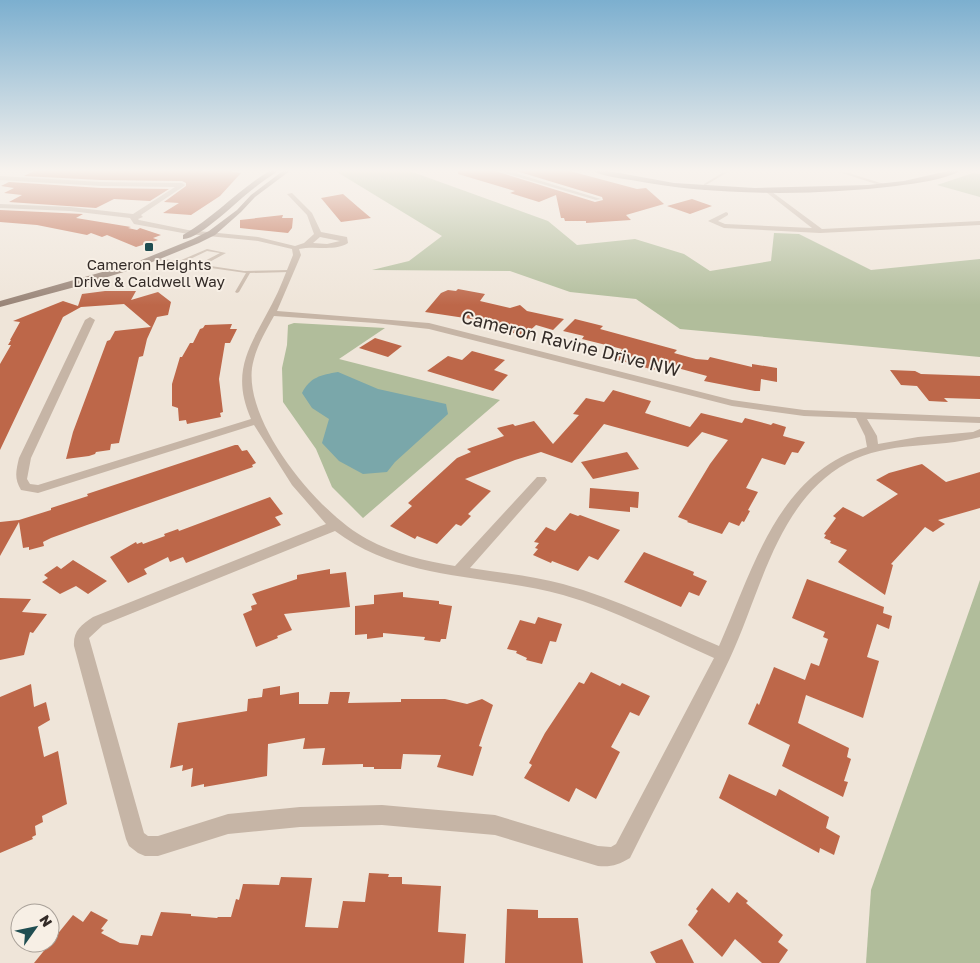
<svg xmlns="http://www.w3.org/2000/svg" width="980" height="963" font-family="'Golos Text',sans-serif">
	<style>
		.green { fill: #b1bd9b }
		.water { fill: #7aa7aa }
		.building { fill: #bd6749 }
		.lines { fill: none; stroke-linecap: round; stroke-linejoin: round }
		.lane { fill: #c6b5a6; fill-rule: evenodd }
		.street { fill: #c6b5a6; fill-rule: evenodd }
		.secondary { fill: #998578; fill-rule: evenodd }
		.poi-dot { fill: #1f4d51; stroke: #f7efe5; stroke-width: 2 }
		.labels { text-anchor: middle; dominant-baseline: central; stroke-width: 4; stroke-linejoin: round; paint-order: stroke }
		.far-poi-label { font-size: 15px; fill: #332b27; stroke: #f7efe5 }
		.street-label { font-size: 18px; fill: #332b27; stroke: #f7efe5 }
	</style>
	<rect width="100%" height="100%" fill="#efe5d9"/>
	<!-- green -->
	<g class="green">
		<path d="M325,170H407L548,221L577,245L635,239L684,254L710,271L771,261L774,233L799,234L871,270L980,259V357L680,329L636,299L570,292L510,271L372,270L409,261L442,236L337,172Z"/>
		<path d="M973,173L980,174V197L937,185Z"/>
		<path d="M294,323L385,328L339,359L500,400L363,518L332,487L316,449L283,402L282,368L287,345L288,325Z"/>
		<path d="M980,580V963H866L871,890Z"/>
	</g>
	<!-- water -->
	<path class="water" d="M338,372L378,389L446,404L448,414L395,462L387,472L363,474L339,461L322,443L329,419L312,408L302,393C310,377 321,375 338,372Z"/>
	<!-- building -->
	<g class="building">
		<path d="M36,170H224L241,173L220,196L191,215L163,213L179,203L164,202L186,186V183L182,181L101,180L24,176Z"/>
		<path d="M458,170H492L595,202L603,200L602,197L513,170H566L637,189L646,188L664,204L626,215L631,220L586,223V221H565L564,218H561L556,195L539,202L510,193L515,191L458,174Z"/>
		<path d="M9,182L101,188L169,189L150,201L114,199L96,208L9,202L22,195L4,193L14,188L1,186Z"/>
		<path d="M343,194L358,207L371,218L341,222L321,198Z"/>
		<path d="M692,199L712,206L690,214L667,206Z"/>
		<path d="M0,210L83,214L76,218L131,227L128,228L137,230L140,228L161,235L153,238L158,240L136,247L107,235L102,237L91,233L87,235L37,225L0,222Z"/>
		<path d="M283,215L282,218H293L292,228L288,233L240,228V220Z"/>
		<path d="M458,289L485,294L480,301L510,308L520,305L527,311L564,319L553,330L536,325L524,336L492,327L498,323L425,312L441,293L448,290L456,291Z"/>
		<path d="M105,291H136L131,300L158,292L171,302L168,315L157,317L147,339L143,356L139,357L119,443L111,444L110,450L96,452L95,454L89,456L66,459L73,432L107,341L110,340L115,331L151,327L124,304L81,307L63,317L0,450V364L11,345H8L11,340H10L20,322L13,321L63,301L78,306L82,294Z"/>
		<path d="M575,319L603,326L600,329L677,350L674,353L696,359L708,360L710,357L752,367V364L777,368V382L761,379L760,391H755L704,381L707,376L659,363L654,370L615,359L622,349L582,339L584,336L563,331Z"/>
		<path d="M232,324L230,329H237L230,343H225L219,379L223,412L220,413L221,417L187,424L186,420L179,421L178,408L172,406V384L180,357H182L190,343H193L200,329L203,328L205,325Z"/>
		<path d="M375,338L402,346L388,357L359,348Z"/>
		<path d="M472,351L505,360L494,370L508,375L493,391L427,371L448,356L462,360Z"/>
		<path d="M890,370L915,371L921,374L980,376V399L944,398L948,402L929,401L917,386L901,385Z"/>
		<path d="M613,390L651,401L645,413L690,427L701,413L742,423L745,418L771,425L773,423L786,427L783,436L805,442L798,453L792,452L785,465L762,458L746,488L758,492L748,510L750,511L744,522L742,521L739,526L729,522L722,534L687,522L688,521L678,517L710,464L728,440L702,432L688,447L604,424L572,463L541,452L515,460L465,479L491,491L468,514L471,516L461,526L456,524L437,544L417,536L415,539L390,526L412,506L408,503L457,458L471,452L467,449L504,436L497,428L513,424L515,426L534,421L553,444L579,415L573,414L586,398L604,402Z"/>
		<path d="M235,445H238L242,451L247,450L256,463L252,465L253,467L87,525L51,538L43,542L44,546L29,550V547L23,548L19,522L0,556V522L19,520L51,510V508L88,496L87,494Z"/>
		<path d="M627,452L639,469L593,479L581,462Z"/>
		<path d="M922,464L946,482L980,472V508L938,520L945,524L933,532L925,527L891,564L893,565L885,595L838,562L847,550L830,543L831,541L824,538L826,535L824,534L836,518L833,516L843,507L863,517L898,494L876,480L889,473Z"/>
		<path d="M590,488L639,492L638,508L630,507V512L589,508Z"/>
		<path d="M270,497L283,514L275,517L281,525L186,563L183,557L170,562L168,557L144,569L147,574L128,583L110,557L136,542L137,544L142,542L143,544L165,536L164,534L178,529L179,531Z"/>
		<path d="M570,513L578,516L580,515L620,530L598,560L589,556L578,571L552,561L551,563L533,555L538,549L535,548L539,543L534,542L546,527L555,531Z"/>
		<path d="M644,552L694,572L693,575L707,581L699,596L689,592L681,607L624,582Z"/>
		<path d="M73,560L107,581L88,594L76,586L60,594L42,582L48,578L44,575L57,566L61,569Z"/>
		<path d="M330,569V574L346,572L350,607L284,614L292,630L277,636L278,638L256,647L243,614L252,610L251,606L257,604L252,594L297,579V575Z"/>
		<path d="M807,579L884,607L883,613L892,616L889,629L877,624L867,657L879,661L863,718L806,695L798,723L849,748L847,757L851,759L844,781L848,782L843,797L782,766L790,745L748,724L757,703L759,705L774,667L805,680L811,663L819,666L828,639L823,637L825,632L792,618Z"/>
		<path d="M403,592V597L439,601V604L452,606L446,639H441L440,642L424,640L425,637L383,633V637L367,639V634L355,635V606L374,604V595Z"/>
		<path d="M0,598L31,599L22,612L47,614L33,633L30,632L24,655L0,660Z"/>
		<path d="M538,617L562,624L556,642L550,641L542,664L526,660L527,658L516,653L517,651L507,649L520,620L535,624Z"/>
		<path d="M591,672L620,686L622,683L650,696L639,716L630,712L611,747L620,752L596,799L576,788L569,802L524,778L532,765L529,763L545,733L579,682L584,684Z"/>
		<path d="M31,684L34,707L46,702L50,720L38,727L44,757L58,751L67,804L42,816L43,822L35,826L36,835L32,837L33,839L0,853V697Z"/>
		<path d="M280,686V695L299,692V704H328L330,692H350L348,703L401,702V699H445L467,704L482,699L493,705L479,746L482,747L473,776L437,767L441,755L403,754L401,769H374V767H363V764L322,765L325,748L303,749L305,738L268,744L267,776L204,787V784L191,787L193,768L182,771L183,765L170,768L178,723L247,711L248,699L262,697L263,689Z"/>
		<path d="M729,774L776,796L779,789L829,817L826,828L840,836L834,855L820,848L819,853L719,798Z"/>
		<path d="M369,873L389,874L388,877H402V884L441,886L438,932L466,934L464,963H34L73,915L83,922L91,911L108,920L101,929L104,930L101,933L120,943L138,945L141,935L152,936L161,912L191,914V916L217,918L218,917H231L236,899L239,900L243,884L279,885L281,877L312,878L305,927L338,928L343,901L365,902Z"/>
		<path d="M712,888L729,903L737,892L748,901L746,903L783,935L778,942L788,950L779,963H762L735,939L722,957L688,925L698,911L696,909Z"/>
		<path d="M507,909L538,910V918H578L583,963H505Z"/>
		<path d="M682,939L694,963H656L650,952Z"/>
	</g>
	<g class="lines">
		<!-- lane -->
		<g class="lane">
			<path d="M727,170H731L706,185L705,190H703L704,184Z"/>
			<path d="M839,170L887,185L888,186L885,187L833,170Z"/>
			<path d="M207,249L226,253L204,265L244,271L290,270L292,271L290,272L250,273L239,292L237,293L235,292L246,273L155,260L153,259L155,258L179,261ZM207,251L220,253L199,264L184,262Z"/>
		</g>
		<!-- street -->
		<g class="street">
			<path d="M494,170H505L601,199L596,200Z"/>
			<path d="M0,176L101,182L182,183L185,185L184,186L141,215L143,217L138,219L139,220L188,230L258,237L295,246L304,243L314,234L307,215L287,194L292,193L312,213L321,232L347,237L348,243C334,252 315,245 299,249L301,255L277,311L429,323L732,400L804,410L980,417V423L867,419L877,436L878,444L918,437L973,432L980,429V437C935,449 890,440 847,463C777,501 761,592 730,658C699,725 663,791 630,858C618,865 612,867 598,866L495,835L382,825L300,827L228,834L158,856H145L138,853L129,846L126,839L74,646C73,631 81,625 93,617L326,524L292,485L254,425L38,493L21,490C14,478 16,471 19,458L85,320L90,317L95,320L31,458L27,479L30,484L38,485L251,419C230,371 250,346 272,304C280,289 286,272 293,255L292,249L258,241L188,234L134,224L130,218L70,211L0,208V204L70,207L133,214L175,187L101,186L0,180ZM320,237L340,241L327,244L313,243ZM274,316L375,323L429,329L732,406L804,416L856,418L865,436L867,447C777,473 753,570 719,646C668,624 617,599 563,584C533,576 501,573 470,568L545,483L547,480L545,477H537L455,566C425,561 394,554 367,539C320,514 245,425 252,368C255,349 265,332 274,316ZM335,531C401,581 486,574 563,595C615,610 664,636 714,658L616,844L611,847L598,846L495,815L382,805L300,807L228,814L158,836H148L144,833L89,638L103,625Z"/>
			<path d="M768,189L822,229L980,221V225L820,233L724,228L708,221L726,212L728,213V215L718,221L725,224L812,228L766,192L765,191Z"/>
		</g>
		<!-- secondary -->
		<g class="secondary">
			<path d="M271,170H279C270,177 261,182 253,189C239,199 199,240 183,239V235C215,217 239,189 271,170Z"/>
			<path d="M284,170H291L255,197L241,212L215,235L199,243L140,267L75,287L0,307V301L134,263L193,239L209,231L237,210L251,195Z"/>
			<path d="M590,170H603L674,183L755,188L868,185L904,181L952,170H963C943,180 918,183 896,186C813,196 713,196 631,180C618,178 602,176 590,170Z"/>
		</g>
	</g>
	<!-- sky -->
	<linearGradient id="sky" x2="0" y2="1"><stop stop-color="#7cafcf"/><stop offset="0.56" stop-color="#f8f3ee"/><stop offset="1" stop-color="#f8f3ee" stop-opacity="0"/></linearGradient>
	<rect width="980" height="305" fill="url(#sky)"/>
	<!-- markers -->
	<rect class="poi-dot" x="144" y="242" width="10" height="10" rx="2.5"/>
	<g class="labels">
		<!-- far-poi labels -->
		<g class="far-poi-label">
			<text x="149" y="264">Cameron Heights<tspan x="149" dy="17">Drive &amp; Caldwell Way</tspan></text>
		</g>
		<!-- street labels -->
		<g class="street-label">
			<text transform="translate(571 343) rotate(14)">Cameron Ravine Drive NW</text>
		</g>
	</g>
	<!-- north arrow -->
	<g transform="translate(35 928) rotate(57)"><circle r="24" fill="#f7efe5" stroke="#a9a199"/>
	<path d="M0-4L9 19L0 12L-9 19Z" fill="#1f4d51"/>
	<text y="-8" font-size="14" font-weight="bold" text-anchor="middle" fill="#332b27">N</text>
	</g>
</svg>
